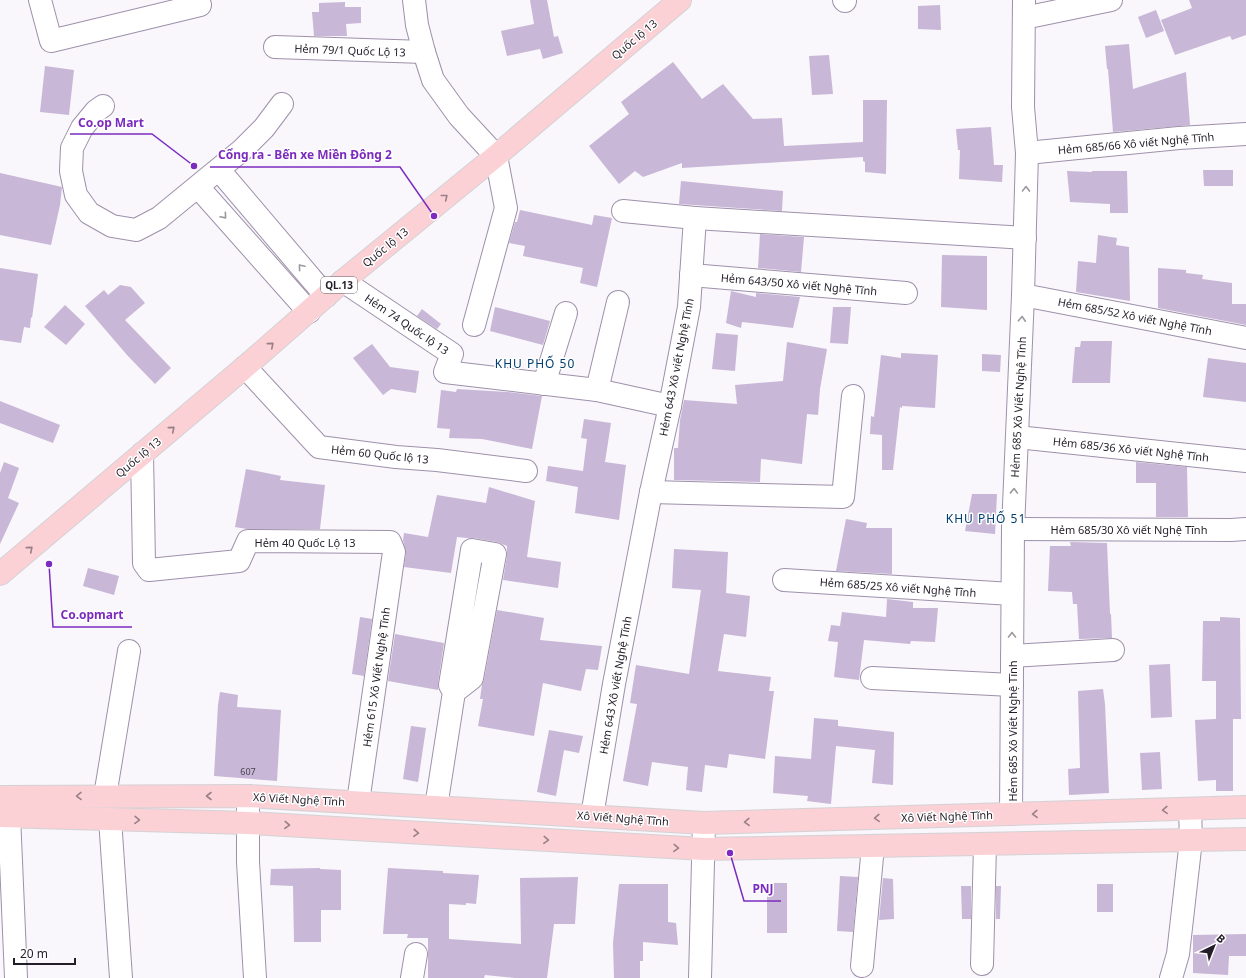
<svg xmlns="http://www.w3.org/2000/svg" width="1246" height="978" font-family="'Noto Sans',sans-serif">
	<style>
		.building { fill: #c8b7d6 }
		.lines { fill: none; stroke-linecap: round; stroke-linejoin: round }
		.minor-casing { stroke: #9e90aa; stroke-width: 24 }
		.major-casing { stroke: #d3d2d4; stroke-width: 24 }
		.minor { stroke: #fff; stroke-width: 22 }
		.major { stroke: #fbd1d6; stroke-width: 22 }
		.oneway { stroke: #9c999e }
		.oneway2 { stroke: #9a8087 }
		.labels { text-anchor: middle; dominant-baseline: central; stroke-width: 3; stroke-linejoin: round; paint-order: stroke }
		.number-label { font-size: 9px; fill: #4c4453 }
		.shield { fill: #fff; stroke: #656168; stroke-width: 1 }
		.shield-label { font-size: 10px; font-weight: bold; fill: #231d27 }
		.street-label { font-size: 11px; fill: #231d27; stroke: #fff }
		.neighbourhood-label { font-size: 12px; letter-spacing: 1px; fill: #023d6d; stroke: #fff }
		.leader { fill: none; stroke: #7b2cbf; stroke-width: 1.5 }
		.callout-dot { fill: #7b2cbf; stroke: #fff; stroke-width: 1.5 }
		.callout-label { font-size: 12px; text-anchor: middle; font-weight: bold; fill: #7b2cbf; stroke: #fff; stroke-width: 3; stroke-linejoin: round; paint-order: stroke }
	</style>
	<rect width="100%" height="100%" fill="#f9f6fc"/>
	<!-- building -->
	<g class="building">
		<path d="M530,0H547L554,37L558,36L563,53L543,59L540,49L507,56L501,31L534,24Z"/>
		<path d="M1189,0H1246V35L1232,40L1230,36L1175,55L1161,20L1192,8Z"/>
		<path d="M345,2V7H361V23L346,24L347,36H314L312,12H319V3Z"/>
		<path d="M940,5L941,30L918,29V6Z"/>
		<path d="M1156,10L1164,31L1146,38L1138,17Z"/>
		<path d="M1129,44L1133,89L1186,72L1190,125L1113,132L1108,69H1107L1105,46Z"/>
		<path d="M829,55L833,94L812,95L809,56Z"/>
		<path d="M673,62L702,99L723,84L753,119L782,118L784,146L863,142V100H887L886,174L865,172V162L863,161V157L682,168V163L643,177L635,171L619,184L589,146L629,114L621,102Z"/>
		<path d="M45,66L74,70L69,115L40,112Z"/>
		<path d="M991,127L994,165H1003L1002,182L959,179L960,150H958L956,129Z"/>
		<path d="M1203,170H1233V186H1204Z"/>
		<path d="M1067,171L1092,172V171H1127L1128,213H1110V204L1070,202Z"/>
		<path d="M0,173L62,187L60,205L51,245L0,235Z"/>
		<path d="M681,181L783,191L782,211L679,204Z"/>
		<path d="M520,210L592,225L594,215L612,218L597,287L580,283L583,268L523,256L525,246L509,243L515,222H517Z"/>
		<path d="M760,234L804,237L801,272L758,268Z"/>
		<path d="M1098,235L1117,238L1116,245L1129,247L1130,301L1076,292L1078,261L1096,263Z"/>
		<path d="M942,255L987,256V310L941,307Z"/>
		<path d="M0,268L38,274L32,318L31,317L30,328L24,327L21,343L0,340Z"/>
		<path d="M1158,268L1186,270V273L1203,275L1202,279L1232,283V304H1246V325L1158,308Z"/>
		<path d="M120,285L131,287L145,303L125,320L171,368L155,384L127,355L85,306L104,290L108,295Z"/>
		<path d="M731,291L756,297V293L800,297L793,328L742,322L741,328L726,323Z"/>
		<path d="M65,305L85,324L66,345L44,327Z"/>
		<path d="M495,307L550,321L543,345L490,331Z"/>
		<path d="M833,307H851L848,344L830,343Z"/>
		<path d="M422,309L441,324L437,329L417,316Z"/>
		<path d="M716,333L738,335L735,371L712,369Z"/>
		<path d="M1081,341H1112L1110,383H1072L1075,347H1080Z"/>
		<path d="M787,342L827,349L820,389L818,415L807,414L802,464L761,459L760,482L674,480V448H678L680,420L684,400L737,404L735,385L783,381Z"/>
		<path d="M372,344L390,367L419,371L416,393L391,389L383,395L353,358Z"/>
		<path d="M901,353L938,355L935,408L902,406V408L900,407L893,470H882V435L870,434L871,416L874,417L881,355L901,358Z"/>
		<path d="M982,354L1001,355L1000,372L982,371Z"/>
		<path d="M1208,358L1246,363V402L1203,397Z"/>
		<path d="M457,389L507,392L542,396L532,449L482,439L449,438L450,429L437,428L441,390L456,392Z"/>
		<path d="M0,401L60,425L53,443L0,423Z"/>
		<path d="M584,419L611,423L605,462L626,465L619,520L575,513L578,487L546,481L548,466L583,471L587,439L581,438Z"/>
		<path d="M4,462L19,468L8,498L19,503L0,544V473Z"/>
		<path d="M1136,462L1187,467L1188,517H1156V483H1136Z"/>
		<path d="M246,469L281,476L280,480L325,485L320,529H247L235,527Z"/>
		<path d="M489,487L535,501L527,557L561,562L558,588L503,580L507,556V546L497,542L474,538H467L457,537L451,573L404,567L406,553L403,540L404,533L428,537L437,495L486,503Z"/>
		<path d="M972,494H997L995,534L965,531Z"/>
		<path d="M846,519L867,523L866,528H892V574L836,571Z"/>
		<path d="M1070,542L1107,543L1110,614H1111L1112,638L1079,639L1077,604H1073L1072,592L1048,591L1050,546H1071Z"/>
		<path d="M674,549L728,552L726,593L750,596L746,637L724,634L718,671L771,677L769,691H774L765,759L729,754L727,768L705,765L702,792L686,790L688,767L652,762L648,786L623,781L637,704L630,703L636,665L689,674L701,590L672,588Z"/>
		<path d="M88,568L119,576L114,595L83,586Z"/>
		<path d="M887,599L913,602V608H938L935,642L911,641L910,644L864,640L859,680L834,677L838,642L828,641L831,625L840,626L842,612L886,617Z"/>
		<path d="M497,610L544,618L540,640L602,646L598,670L586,669L581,691L543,683L534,736L478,726L483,699H480L482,684L484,680Z"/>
		<path d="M360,617L372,619L364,676L352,674Z"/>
		<path d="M1220,617L1240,618L1241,719H1233V791H1216V780L1198,781L1195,720L1216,719V681H1202L1203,621H1220Z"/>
		<path d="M395,634L444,643L438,683V690L388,681Z"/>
		<path d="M1170,664L1172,717L1151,718L1149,665Z"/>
		<path d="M1103,689L1105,704L1109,793L1069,795L1068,769L1080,768L1078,691Z"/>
		<path d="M220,692L238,695L237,707L281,710L277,781L214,776L218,705Z"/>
		<path d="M814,718L838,720V726L894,732L893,785L872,783L875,750L836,746L831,804L807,801L808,796L773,793L775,756L811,759Z"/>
		<path d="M411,726L426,728L418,782L403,779Z"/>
		<path d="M549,730L583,736L579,753L564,750L556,796L537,792Z"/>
		<path d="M1160,752L1162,789L1142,790L1140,753Z"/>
		<path d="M320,868V869L341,870V910H321V942H294L293,886L270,885L271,869Z"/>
		<path d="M388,868L443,871V873L479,875L476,904L466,903V905L449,904V939L521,944L520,878L578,877L575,924H554L547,978H515L485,975L484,978H428V938H407L408,934H383Z"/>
		<path d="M840,876L858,877L853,932L837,931Z"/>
		<path d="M883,878L893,879L894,919L879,920Z"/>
		<rect x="767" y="883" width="20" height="50"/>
		<path d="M619,884H668V922L676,923L678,945L643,942V961H640V978H614L613,943Z"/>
		<rect x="1097" y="884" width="16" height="28"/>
		<path d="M961,886H971V919H962Z"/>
		<path d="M996,886H1001L1000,919H996Z"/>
		<path d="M1246,934V956H1229L1228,975L1193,973V935Z"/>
	</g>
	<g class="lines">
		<defs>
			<g id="minor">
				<path d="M40,0L51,41L200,5"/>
				<path d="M414,0L417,25L424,52L433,80L459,116L496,156L506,208L474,325"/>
				<path d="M844,0L845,1"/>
				<path d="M1024,18L1111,0"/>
				<path d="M275,47L424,52"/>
				<path d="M103,106L96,111L82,128L72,148L71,171L76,195L89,213L112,226L136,230L159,218L242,150L264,128L282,104"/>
				<path d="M1027,153L1179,138L1246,134"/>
				<path d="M219,170L326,296"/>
				<path d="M198,187L309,312"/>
				<path d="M623,211L695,218L1025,238"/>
				<path d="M691,275L906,293"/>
				<path d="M343,281L452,354L445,372L597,390L670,406"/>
				<path d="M1023,295L1246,338"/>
				<path d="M245,367L319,447L396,457L437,460L526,471"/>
				<path d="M544,384L566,313"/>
				<path d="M597,390L618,302"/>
				<path d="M1017,437L1246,461"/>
				<path d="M142,454L144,563L149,570L239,561L248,541L390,542L394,552L358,802"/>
				<path d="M651,492L843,497L853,396"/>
				<path d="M1013,529L1231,530L1246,529"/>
				<path d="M784,580L1012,594"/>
				<path d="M1012,656L1113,650"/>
				<path d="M872,678L1012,685"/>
				<path d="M105,796L129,651"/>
				<path d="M248,796V862L255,978"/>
				<path d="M436,807L454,692L450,685L472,550L495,554L472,678L454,692"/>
				<path d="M1011,814L1013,529L1023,295L1027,153L1023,107L1024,0"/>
				<path d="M9,815L16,978"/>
				<path d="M592,816L614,684L651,492L670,406L689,307L695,218"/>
				<path d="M110,819L121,978"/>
				<path d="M982,964L985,844"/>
				<path d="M862,966L873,846"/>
				<path d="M412,978L416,954"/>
				<path d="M700,978L704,823"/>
				<path d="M1171,978L1178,954L1191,840L1190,809"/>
			</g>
			<g id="major">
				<path d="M0,574L245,367L343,281L496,156L680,0"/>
				<path d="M0,797L248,796L704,823L1246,807"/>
				<path d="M0,816L248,823L704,849L1246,839"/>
			</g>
		</defs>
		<!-- minor casing -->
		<use href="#minor" class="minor-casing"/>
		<!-- major casing -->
		<use href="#major" class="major-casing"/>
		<!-- minor -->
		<use href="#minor" class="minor"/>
		<!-- major -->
		<use href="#major" class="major"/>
	</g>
	<!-- one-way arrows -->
	<defs><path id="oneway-chevron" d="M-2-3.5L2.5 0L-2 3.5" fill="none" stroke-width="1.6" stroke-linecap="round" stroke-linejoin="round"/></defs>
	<g class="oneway">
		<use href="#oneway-chevron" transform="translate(1026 189) rotate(-89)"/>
		<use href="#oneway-chevron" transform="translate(224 216) rotate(49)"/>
		<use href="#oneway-chevron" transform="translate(301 267) rotate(-130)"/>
		<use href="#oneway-chevron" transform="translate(1022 319) rotate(-87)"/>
		<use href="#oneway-chevron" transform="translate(1014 491) rotate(-88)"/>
		<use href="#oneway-chevron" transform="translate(1012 635) rotate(-90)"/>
	</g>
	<g class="oneway2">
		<use href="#oneway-chevron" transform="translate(445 197) rotate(-39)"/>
		<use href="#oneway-chevron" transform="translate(271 345) rotate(-41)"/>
		<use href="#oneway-chevron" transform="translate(172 429) rotate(-40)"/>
		<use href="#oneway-chevron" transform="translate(30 549) rotate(-40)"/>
		<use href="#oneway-chevron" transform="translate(79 796) rotate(179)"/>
		<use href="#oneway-chevron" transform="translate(209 796) rotate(-180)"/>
		<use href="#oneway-chevron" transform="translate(1165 810) rotate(178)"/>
		<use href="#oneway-chevron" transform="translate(1035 814) rotate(178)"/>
		<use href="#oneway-chevron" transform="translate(877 818) rotate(178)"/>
		<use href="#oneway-chevron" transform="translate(137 820) rotate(2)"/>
		<use href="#oneway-chevron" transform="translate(747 822) rotate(178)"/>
		<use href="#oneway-chevron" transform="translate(287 825) rotate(3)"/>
		<use href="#oneway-chevron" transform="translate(416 833) rotate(3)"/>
		<use href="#oneway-chevron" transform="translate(546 840) rotate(3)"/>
		<use href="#oneway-chevron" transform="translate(676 848) rotate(3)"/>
	</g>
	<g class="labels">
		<!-- number labels -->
		<g class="number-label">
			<text x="248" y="771">607</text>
		</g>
		<!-- shield labels -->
		<rect class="shield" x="321" y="277" width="36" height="16" rx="3"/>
		<g class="shield-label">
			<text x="339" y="285">QL.13</text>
		</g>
		<!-- street labels -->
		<g class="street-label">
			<text transform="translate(634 39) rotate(-40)">Quốc lộ 13</text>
			<text transform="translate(350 50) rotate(2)">Hẻm 79/1 Quốc Lộ 13</text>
			<text transform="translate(1136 143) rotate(-5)">Hẻm 685/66 Xô viết Nghệ Tĩnh</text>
			<text transform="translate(385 247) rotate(-39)">Quốc lộ 13</text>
			<text transform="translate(799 284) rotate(5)">Hẻm 643/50 Xô viết Nghệ Tĩnh</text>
			<text transform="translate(1135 316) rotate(11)">Hẻm 685/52 Xô viết Nghệ Tĩnh</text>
			<text transform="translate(407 324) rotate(34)">Hẻm 74 Quốc lộ 13</text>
			<text transform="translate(676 367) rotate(-79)">Hẻm 643 Xô viết Nghệ Tĩnh</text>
			<text transform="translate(1018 407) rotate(-87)">Hẻm 685 Xô Viết Nghệ Tĩnh</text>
			<text transform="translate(1131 449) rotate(6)">Hẻm 685/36 Xô viết Nghệ Tĩnh</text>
			<text transform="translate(380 454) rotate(6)">Hẻm 60 Quốc lộ 13</text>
			<text transform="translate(138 457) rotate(-40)">Quốc lộ 13</text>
			<text x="1129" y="529">Hẻm 685/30 Xô viết Nghệ Tĩnh</text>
			<text x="305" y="542">Hẻm 40 Quốc Lộ 13</text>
			<text transform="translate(898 587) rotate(4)">Hẻm 685/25 Xô viết Nghệ Tĩnh</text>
			<text transform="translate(376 677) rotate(-82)">Hẻm 615 Xô Viết Nghệ Tĩnh</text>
			<text transform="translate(615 685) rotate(-80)">Hẻm 643 Xô viết Nghệ Tĩnh</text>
			<text transform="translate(1012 731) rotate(-90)">Hẻm 685 Xô Viết Nghệ Tĩnh</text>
			<text transform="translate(299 799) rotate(3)">Xô Viết Nghệ Tĩnh</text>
			<text transform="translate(947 816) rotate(-2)">Xô Viết Nghệ Tĩnh</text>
			<text transform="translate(623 818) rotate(4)">Xô Viết Nghệ Tĩnh</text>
		</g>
		<!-- neighbourhood labels -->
		<g class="neighbourhood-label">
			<text x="535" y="363">KHU PHỐ 50</text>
			<text x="986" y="518">KHU PHỐ 51</text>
		</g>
	</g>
	<!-- callouts -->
	<path class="leader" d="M194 166L152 134H70M434 216L400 167H210M49 564L53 627H132M730 853L744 901H781"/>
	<g class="callout-dot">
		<circle cx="194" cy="166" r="4"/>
		<circle cx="434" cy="216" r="4"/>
		<circle cx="49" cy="564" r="4"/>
		<circle cx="730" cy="853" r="4"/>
	</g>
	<g class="callout-label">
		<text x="111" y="127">Co.op Mart</text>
		<text x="305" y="159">Cổng ra - Bến xe Miền Đông 2</text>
		<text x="92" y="619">Co.opmart</text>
		<text x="763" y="893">PNJ</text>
	</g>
	<!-- north arrow -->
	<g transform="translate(1214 946) rotate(43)" stroke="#ffffff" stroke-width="3" paint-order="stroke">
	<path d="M0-3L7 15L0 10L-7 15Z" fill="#231d27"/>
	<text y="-6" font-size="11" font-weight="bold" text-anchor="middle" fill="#231d27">B</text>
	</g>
	<!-- scale -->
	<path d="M14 958v6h61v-6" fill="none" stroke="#231d27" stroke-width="2"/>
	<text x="20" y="958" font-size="12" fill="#231d27" stroke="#ffffff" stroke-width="3" paint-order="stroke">20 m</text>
</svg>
